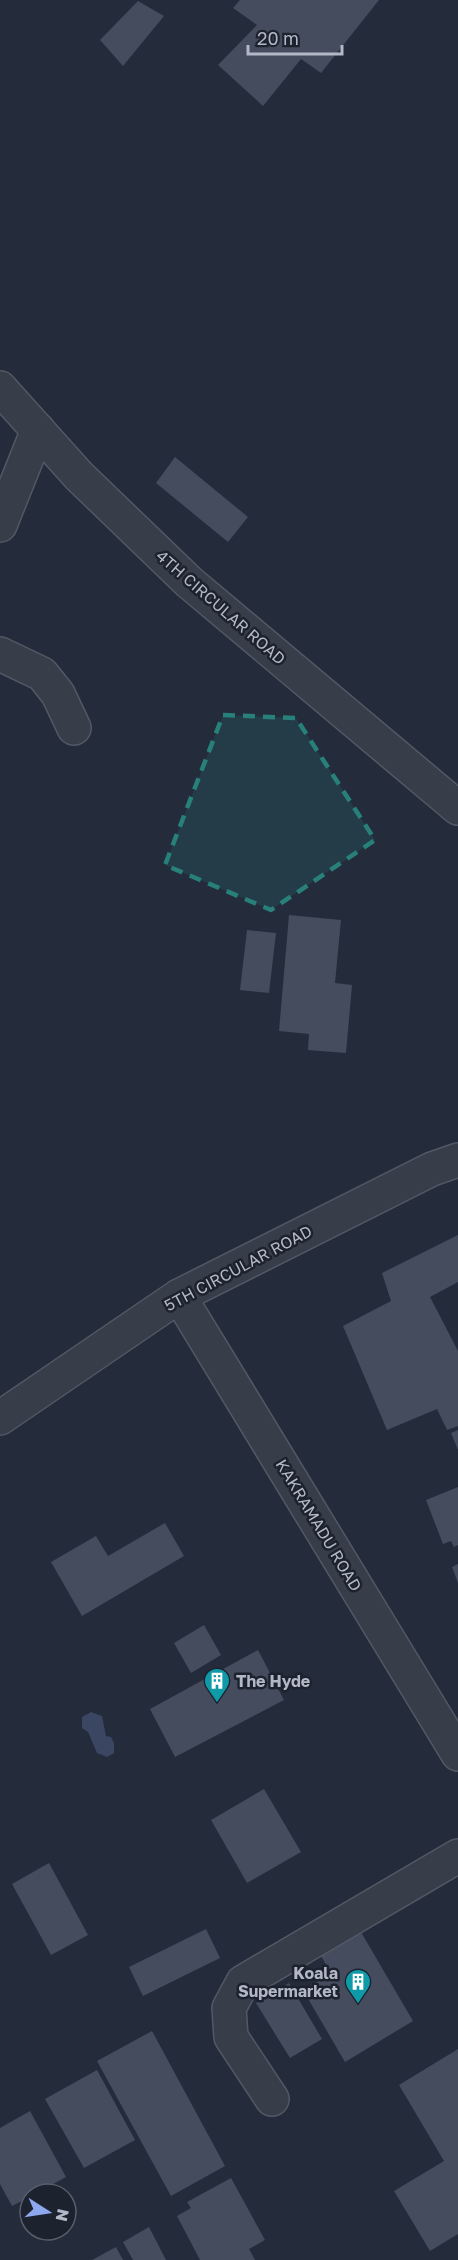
<svg xmlns="http://www.w3.org/2000/svg" width="458" height="2260" font-family="'Golos Text',sans-serif">
	<style>
		.water { fill: #3a4662 }
		.building { fill: #454c5e }
		.lines { fill: none; stroke-linecap: round; stroke-linejoin: round }
		.minor-casing { stroke: #535865; stroke-width: 36 }
		.minor { stroke: #383d4a; stroke-width: 33 }
		.marked { fill: #28807b; fill-opacity: 0.2; stroke: #28807b; stroke-width: 4.5; stroke-dasharray: 12 8; stroke-linejoin: round }
		.labels { text-anchor: middle; dominant-baseline: central; stroke-width: 5; stroke-linejoin: round; paint-order: stroke }
		.street-label { font-size: 16px; fill: #b3b8c6; stroke: #1d222f }
		.poi-label { font-size: 16px; font-weight: bold; fill: #b3b8c6; stroke: #1d222f; text-anchor: start }
	</style>
	<rect width="100%" height="100%" fill="#242b3a"/>
	<!-- water -->
	<path class="water" d="M91,1712L102,1716L106,1736L111,1737L114,1743V1753L107,1757L97,1753L88,1732L82,1728V1717Z"/>
	<!-- building -->
	<g class="building">
		<path d="M240,0H379L321,73L301,59L263,106L218,65L257,25L233,8Z"/>
		<path d="M138,1L164,16L123,66L100,40Z"/>
		<path d="M175,457L248,517L228,542L156,483Z"/>
		<path d="M289,915L341,920L335,983L352,985L346,1053L308,1050L309,1034L279,1031Z"/>
		<path d="M247,930L276,933L269,993L240,990Z"/>
		<path d="M458,1235V1282L430,1297L458,1351V1426L447,1430L437,1409L387,1430L343,1326L391,1301L382,1273Z"/>
		<path d="M458,1430V1450L451,1433Z"/>
		<path d="M458,1487V1545L454,1547L451,1541L443,1544L426,1500Z"/>
		<path d="M165,1523L184,1556L82,1616L51,1562L96,1536L108,1556Z"/>
		<path d="M458,1564V1583L452,1567Z"/>
		<path d="M204,1625L221,1655L191,1673L174,1643Z"/>
		<path d="M258,1650L284,1700L175,1757L150,1709Z"/>
		<path d="M264,1789L301,1852L247,1883L211,1820Z"/>
		<path d="M49,1863L88,1935L51,1955L12,1884Z"/>
		<path d="M358,1927L413,2021L345,2062L303,1990L331,1973L318,1951Z"/>
		<path d="M206,1929L220,1958L143,1996L129,1967Z"/>
		<path d="M289,1983L322,2039L290,2058L256,2003Z"/>
		<path d="M152,2031L225,2166L171,2196L97,2061Z"/>
		<path d="M458,2049V2234L430,2251L394,2191L444,2161L399,2085Z"/>
		<path d="M97,2070L135,2140L84,2168L45,2099Z"/>
		<path d="M30,2111L66,2177L35,2194H30V2197L12,2206L0,2184V2128Z"/>
		<path d="M231,2178L265,2240L249,2249L255,2260H200L177,2216L191,2208L187,2202Z"/>
		<path d="M149,2227L166,2260H133L123,2242Z"/>
		<path d="M116,2247L123,2260H92Z"/>
	</g>
	<g class="lines">
		<defs>
			<g id="minor">
				<path d="M0,388L79,476L189,582L458,808"/>
				<path d="M0,525L38,430"/>
				<path d="M0,654L42,674L58,694L74,728"/>
				<path d="M179,1296L458,1754"/>
				<path d="M0,1418L179,1296L432,1169L458,1160"/>
				<path d="M272,2099L231,2037L229,2008L243,1982L458,1856"/>
			</g>
		</defs>
		<!-- minor casing -->
		<use href="#minor" class="minor-casing"/>
		<!-- minor -->
		<use href="#minor" class="minor"/>
	</g>
	<!-- marked area -->
	<path class="marked" d="M223,715L296,718L375,840L271,910L165,865Z"/>
	<!-- icons -->
	<defs>
		<symbol id="building-pin" viewBox="-11 -11 22 30"><path d="M0 17L-7.5 6A9.5 9.5 0 1 1 7.5 6Z" fill="#0f9aa8" stroke="#1d222f"/><path d="M-4-6H4V6H1V3H-1V6H-4ZM-2.5-4.3h1.7v1.8h-1.7ZM.8-4.3h1.7v1.8H.8ZM-2.5-1h1.7V.8h-1.7ZM.8-1h1.7V.8H.8Z" fill="#fff"/></symbol>
	</defs>
	<g fill-rule="evenodd">
		<use href="#building-pin" x="202" y="1666" width="30" height="40"/>
		<use href="#building-pin" x="343" y="1967" width="30" height="40"/>
	</g>
	<g class="labels">
		<!-- street labels -->
		<g class="street-label">
			<text transform="translate(221 607) rotate(41)">4TH CIRCULAR ROAD</text>
			<text transform="translate(238 1268) rotate(-28)">5TH CIRCULAR ROAD</text>
			<text transform="translate(319 1525) rotate(59)">KAKRAMADU ROAD</text>
		</g>
		<!-- poi labels -->
		<g class="poi-label">
			<text x="236" y="1681">The Hyde</text>
			<text x="338" y="1973" text-anchor="end">Koala<tspan x="338" dy="18">Supermarket</tspan></text>
		</g>
	</g>
	<!-- north arrow -->
	<g transform="translate(48 2212) rotate(102)"><circle r="28" fill="#1d222f" stroke="#595e6b" stroke-width="1.5"/>
	<path d="M0-4.5L10 22L0 15L-10 22Z" fill="#8ea8f0"/>
	<text y="-9" font-size="16" font-weight="bold" text-anchor="middle" fill="#b3b8c6">N</text>
	</g>
	<!-- scale -->
	<path d="M248 45v9h94v-9" fill="none" stroke="#b3b8c6" stroke-width="3"/>
	<text x="257" y="45" font-size="18" fill="#b3b8c6" stroke="#1d222f" stroke-width="4.5" paint-order="stroke">20 m</text>
</svg>
